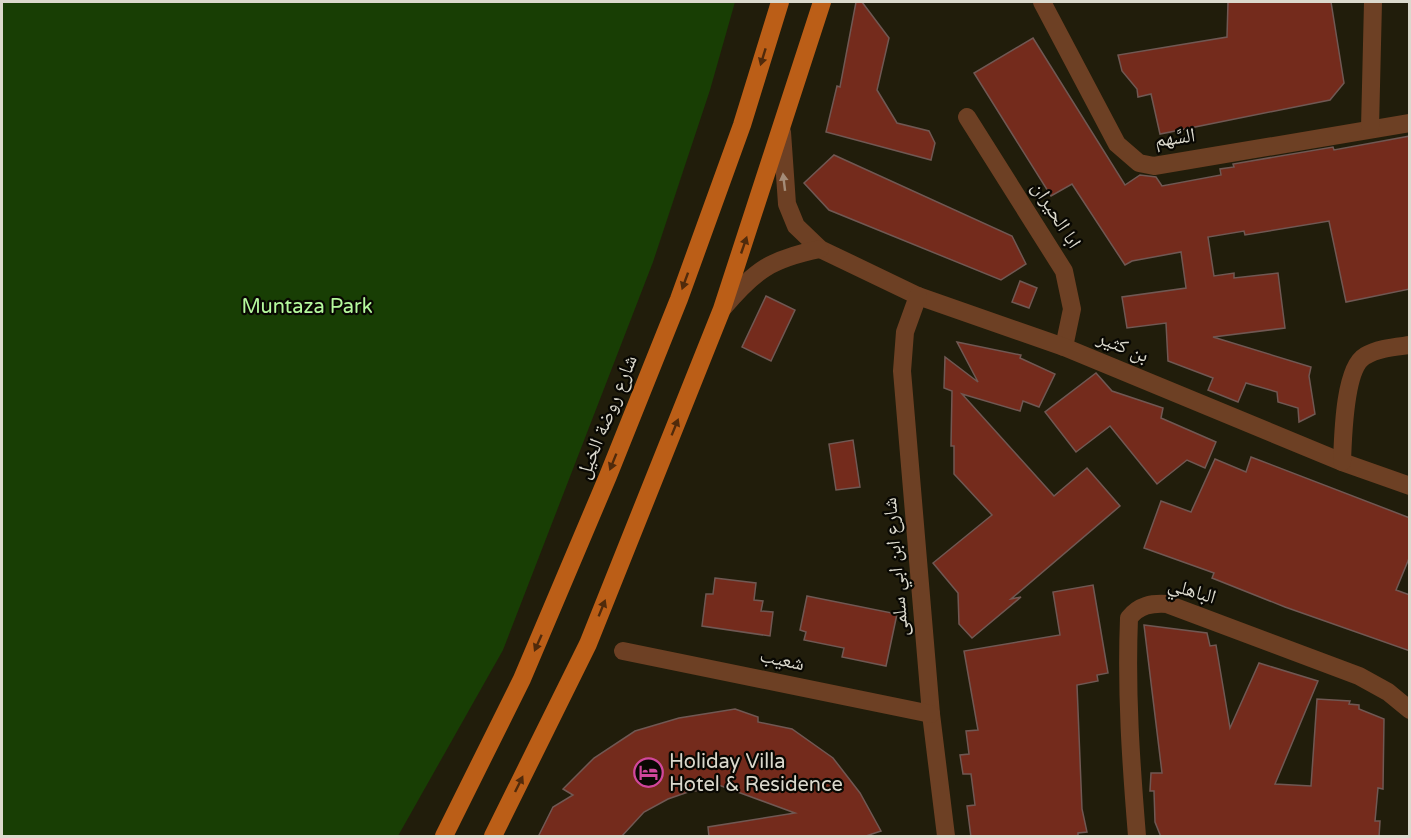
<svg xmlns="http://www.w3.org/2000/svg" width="1411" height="838" font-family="'Varela Round','Noto Naskh Arabic',sans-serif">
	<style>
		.green { fill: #183e04 }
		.building { fill: #742b1c; stroke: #705853; stroke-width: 1.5 }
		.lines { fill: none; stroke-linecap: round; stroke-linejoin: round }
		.minor { stroke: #6d4024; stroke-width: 18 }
		.major { stroke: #bb5e17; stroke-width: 18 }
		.oneway { fill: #502a0b }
		.oneway2 { fill: #a48c78 }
		.labels { text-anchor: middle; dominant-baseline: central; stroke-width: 4.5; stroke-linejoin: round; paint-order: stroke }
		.street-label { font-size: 20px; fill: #dbd9cd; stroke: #090803 }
		.park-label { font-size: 20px; fill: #b5f89d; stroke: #090803 }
		.poi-label { font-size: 20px; fill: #dbd9cd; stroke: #090803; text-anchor: start }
	</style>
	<rect width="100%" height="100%" fill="#211d0b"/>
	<!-- green -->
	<path class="green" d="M2,2H735L710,90L653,262L503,650L398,836H2Z"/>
	<!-- building -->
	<g class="building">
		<path d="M856,2H862L889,38L877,90L897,123L929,131L935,143L931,160L826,132L837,86L840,87Z"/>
		<path d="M1228,2H1331L1344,83L1330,100L1160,134L1151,94L1138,97L1137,89L1122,71L1118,55L1227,37Z"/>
		<path d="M1033,38L1125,185L1140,175L1156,177L1162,186L1221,175L1220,169L1234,167L1233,164L1333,147L1334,150L1410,136V289L1346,302L1329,221L1245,235L1244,231L1208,237L1214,276L1234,273V278L1278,273L1285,328L1213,337L1311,367L1309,376L1315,414L1299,422L1298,408L1278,402L1277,392L1246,383L1238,402L1208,390L1213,378L1168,361L1166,323L1127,328L1122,297L1186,288L1181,252L1132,261L1125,265L1072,184L1051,196L974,73Z"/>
		<path d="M834,155L1012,236L1026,264L1001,280L829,210L804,183Z"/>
		<path d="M1020,281L1037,288L1029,308L1012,302Z"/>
		<path d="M766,296L795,310L771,361L742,347Z"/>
		<path d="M957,342L1021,355L1020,358L1055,374L1039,407L1023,401L1020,411L962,394L1054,496L1087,468L1120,506L1011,599L1021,597L972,638L959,624L958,593L933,563L992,515L954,474V446H951L952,391L944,388L945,357L978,382Z"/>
		<path d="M1096,373L1112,391L1163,408L1161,418L1216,442L1205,468L1187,460L1157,484L1110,426L1076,452L1045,412Z"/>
		<path d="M853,440L860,487L836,490L829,444Z"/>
		<path d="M1251,457L1410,518V556L1396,590L1410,595V651L1285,607L1212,578L1214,573L1144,548L1161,501L1191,512L1215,459L1246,472Z"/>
		<path d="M715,578L756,583L754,600L763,601L761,611L773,612L770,636L702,626L706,594H713Z"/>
		<path d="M1093,585L1108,673L1097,675L1098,681L1077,685L1082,809L1087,832L1078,833V837H971L967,806L975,805L971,774H963L960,755L969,754L966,731L978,730L964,651L1060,635L1053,592Z"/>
		<path d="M807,596L897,614L886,666L842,657L844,648L804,640L806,632L800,630Z"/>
		<path d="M1144,625L1207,633L1210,646L1216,645L1230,728L1259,663L1318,681L1275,784L1311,786L1317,699L1350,701L1349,704L1359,705V709L1384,719L1383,789L1378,788L1375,821H1380L1379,837H1161L1155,822L1154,791H1150L1151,773H1162Z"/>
		<path d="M735,709L758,717V722L792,729L833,758L860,793L881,831L863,837H709L708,827L795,813L716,784V790L691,791L668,799L644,812L621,837H538L553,807L573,795L563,789L594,758L635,731L679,718Z"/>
	</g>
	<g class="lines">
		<!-- minor -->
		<g class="minor">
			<path d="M1042,2L1117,144L1139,163L1154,166L1410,123"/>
			<path d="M967,117L1064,271L1072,309L1064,347"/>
			<path d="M1370,128L1373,2"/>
			<path d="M782,132L787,204L796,226L820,249L918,296L1064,347L1342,462L1410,486"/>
			<path d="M918,296L905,332L902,371L931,714L946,836"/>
			<path d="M723,308C755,270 771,259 820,249"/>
			<path d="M1342,462C1343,438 1344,368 1365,356C1378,348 1395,347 1410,345"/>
			<path d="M623,651L931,714"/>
			<path d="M1137,836C1131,763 1126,692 1129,618C1139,605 1152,603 1167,604L1359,676L1388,692L1410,710"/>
		</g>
		<!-- major -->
		<g class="major">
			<path d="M444,836L522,679L608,476L679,299L742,125L780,2"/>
			<path d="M493,836L588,644L722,309L822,2"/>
		</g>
	</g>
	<!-- one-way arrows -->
	<defs><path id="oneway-solid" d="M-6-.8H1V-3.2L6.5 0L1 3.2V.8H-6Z" transform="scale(1.5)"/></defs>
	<g class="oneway">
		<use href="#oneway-solid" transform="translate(763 57) rotate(107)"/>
		<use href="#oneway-solid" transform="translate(744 245) rotate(-71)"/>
		<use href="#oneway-solid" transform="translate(685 281) rotate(110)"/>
		<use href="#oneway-solid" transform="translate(675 427) rotate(-68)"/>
		<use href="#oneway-solid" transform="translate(613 462) rotate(112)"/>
		<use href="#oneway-solid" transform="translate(602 608) rotate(-68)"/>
		<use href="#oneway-solid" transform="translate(538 643) rotate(114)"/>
		<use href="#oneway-solid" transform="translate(519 784) rotate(-64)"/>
	</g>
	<use class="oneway2" href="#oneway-solid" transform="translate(784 182) rotate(-97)"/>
	<!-- icons -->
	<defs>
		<symbol id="hotel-ring" viewBox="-11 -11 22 22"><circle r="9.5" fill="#090803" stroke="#d1479c" stroke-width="1.5"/><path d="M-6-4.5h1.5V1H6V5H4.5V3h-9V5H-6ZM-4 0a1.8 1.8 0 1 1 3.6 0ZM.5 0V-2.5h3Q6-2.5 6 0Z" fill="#d1479c"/></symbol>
	</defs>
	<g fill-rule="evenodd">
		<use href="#hotel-ring" x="632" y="756" width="33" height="33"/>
	</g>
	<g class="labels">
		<!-- street labels -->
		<g class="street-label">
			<text transform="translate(1175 138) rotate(-8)">السَّهم</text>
			<text transform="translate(1056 215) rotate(58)">ابا الحيران</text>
			<text transform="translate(1123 347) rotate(22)">بن كثير</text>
			<text transform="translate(607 417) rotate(-68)">شارع روضة الخيل</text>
			<text transform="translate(896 567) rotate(-95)">شارع ابن ابي سلمى</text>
			<text transform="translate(1192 591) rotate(17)">الباهلي</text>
			<text transform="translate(782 660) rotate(12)">شعيب</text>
		</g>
		<!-- park labels -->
		<g class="park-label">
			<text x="307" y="307">Muntaza Park</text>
		</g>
		<!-- poi labels -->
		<g class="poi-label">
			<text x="669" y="762">Holiday Villa<tspan x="669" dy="23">Hotel &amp; Residence</tspan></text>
		</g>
	</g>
	<!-- border -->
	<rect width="1411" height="838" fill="none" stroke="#dbd9cd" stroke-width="6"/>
</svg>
